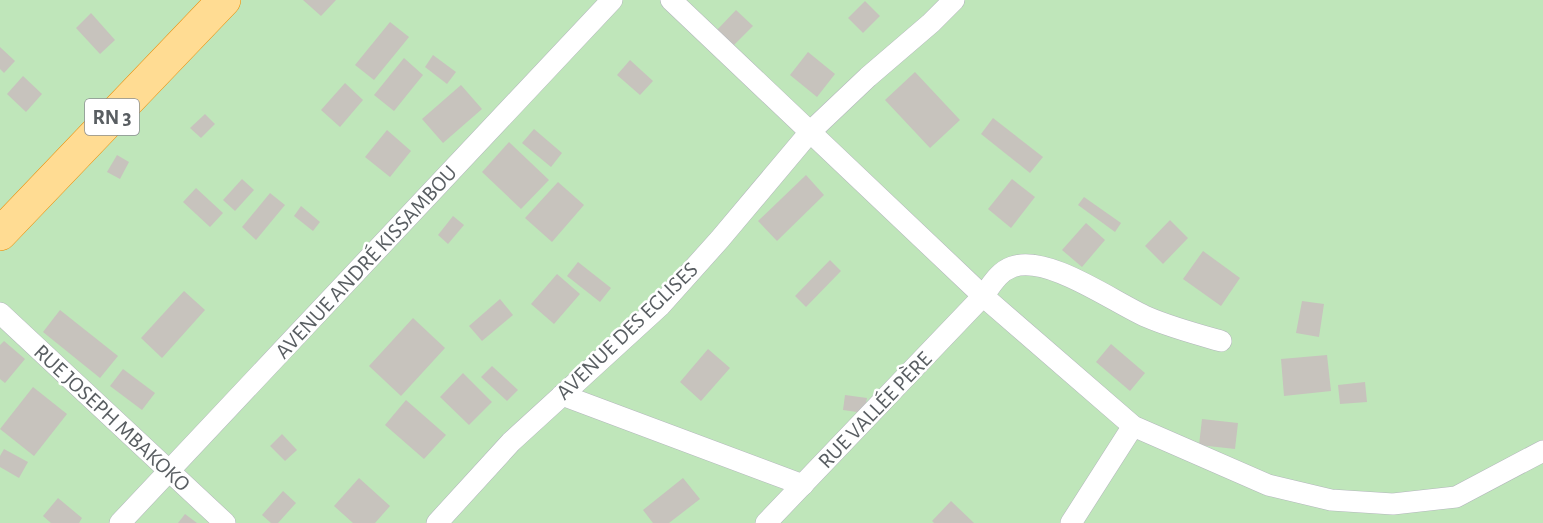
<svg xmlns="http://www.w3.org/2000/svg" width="1543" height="523" font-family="'Alegreya Sans',sans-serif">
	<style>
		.green { fill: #bfe6ba }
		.building { fill: #c7c3bd }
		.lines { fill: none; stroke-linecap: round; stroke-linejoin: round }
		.minor-casing { stroke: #b3b7bc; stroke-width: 22 }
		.trunk-casing { stroke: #ec8900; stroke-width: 34 }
		.minor { stroke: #fff; stroke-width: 21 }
		.trunk { stroke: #ffdc93; stroke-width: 33 }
		.labels { text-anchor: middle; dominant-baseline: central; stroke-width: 5; stroke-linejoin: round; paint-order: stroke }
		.shield { fill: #fff; stroke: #8b8e91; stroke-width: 1.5 }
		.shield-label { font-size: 21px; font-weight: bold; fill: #595e62 }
		.street-label { font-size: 22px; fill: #595e62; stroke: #fff }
	</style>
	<rect width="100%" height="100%" fill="#ede8e0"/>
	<!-- green -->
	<rect class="green" x="0" y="0" width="1543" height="523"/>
	<!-- building -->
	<g class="building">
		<path d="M303,0H336L321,16Z"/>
		<path d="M865,1L880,16L863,33L848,18Z"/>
		<path d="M736,10L753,26L733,46L717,30Z"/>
		<path d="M91,13L115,40L100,54L76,28Z"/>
		<path d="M390,22L409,37L374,80L355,65Z"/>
		<path d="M0,47L15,61L4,73L0,69Z"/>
		<path d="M808,52L835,74L817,97L790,75Z"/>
		<path d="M433,55L456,72L447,84L425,67Z"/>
		<path d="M404,58L423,75L394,111L374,95Z"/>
		<path d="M630,60L653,81L640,95L617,75Z"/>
		<path d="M915,72L960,120L930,148L885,100Z"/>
		<path d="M23,76L42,94L26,112L7,94Z"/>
		<path d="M345,83L363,100L340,127L321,110Z"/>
		<path d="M461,85L482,109L443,143L422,119Z"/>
		<path d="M205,114L215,124L201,138L190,128Z"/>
		<path d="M993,118L1043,157L1030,173L981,134Z"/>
		<path d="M534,129L562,153L551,167L522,143Z"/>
		<path d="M387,130L411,151L390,177L365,157Z"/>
		<path d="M509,142L549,180L521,209L482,172Z"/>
		<path d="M117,155L129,162L120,179L107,172Z"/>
		<path d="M806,175L824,195L777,241L758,221Z"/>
		<path d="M242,179L254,190L235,211L223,200Z"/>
		<path d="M1012,179L1035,197L1011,228L988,209Z"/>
		<path d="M558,182L584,205L552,242L525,218Z"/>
		<path d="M196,188L223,213L210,227L183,202Z"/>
		<path d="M270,193L285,205L256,240L242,227Z"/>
		<path d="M1084,197L1121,223L1115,232L1078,205Z"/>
		<path d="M301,206L320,222L313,231L294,216Z"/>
		<path d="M453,216L464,225L448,244L438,235Z"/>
		<path d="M1170,220L1188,238L1163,264L1145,246Z"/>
		<path d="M1086,223L1105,240L1082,267L1062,250Z"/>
		<path d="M1203,251L1240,278L1221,306L1183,279Z"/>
		<path d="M830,260L841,271L806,307L795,296Z"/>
		<path d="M578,262L611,288L600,302L567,276Z"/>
		<path d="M557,274L580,294L554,324L531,304Z"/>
		<path d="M184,291L205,310L162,358L141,338Z"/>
		<path d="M500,299L513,315L482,341L469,326Z"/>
		<path d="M1302,301L1324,304L1319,337L1296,333Z"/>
		<path d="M60,310L118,356L100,378L43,332Z"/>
		<path d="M413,318L445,348L401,396L369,366Z"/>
		<path d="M4,341L25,359L5,383L0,379V345Z"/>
		<path d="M1111,344L1145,373L1130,391L1096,362Z"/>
		<path d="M708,349L730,368L701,401L680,382Z"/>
		<path d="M1327,355L1331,391L1284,396L1281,359Z"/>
		<path d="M492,366L518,390L507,401L481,377Z"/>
		<path d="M123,369L155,393L142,410L110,386Z"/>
		<path d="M463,373L492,402L469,425L440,397Z"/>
		<path d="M1365,382L1367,402L1340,404L1338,385Z"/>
		<path d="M33,387L67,414L34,456L0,429Z"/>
		<path d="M845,395L867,398L864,413L843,410Z"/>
		<path d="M406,400L446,435L424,459L385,425Z"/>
		<path d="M1202,419L1238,423L1235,449L1199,445Z"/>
		<path d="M282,434L297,450L285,461L270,446Z"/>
		<path d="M4,449L28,462L19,478L0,467V456Z"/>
		<path d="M359,478L390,506L375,523H353L334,506Z"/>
		<path d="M683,478L700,499L669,523H653L643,510Z"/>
		<path d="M283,491L296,503L278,523H271L262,515Z"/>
		<path d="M58,498L82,518L79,523H51L43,516Z"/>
		<path d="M951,501L974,523H934L932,521Z"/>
		<path d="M185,514L197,523H178Z"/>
	</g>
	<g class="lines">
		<defs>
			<g id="minor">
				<path d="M671,0L983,296L1133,426L1268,485L1331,500L1393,504L1456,497L1543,451"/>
				<path d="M0,313L225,523"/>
				<path d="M562,395L803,485"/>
				<path d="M120,523L612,0"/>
				<path d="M437,523L511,442L660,306L720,239L810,132L868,77L931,23L954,0"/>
				<path d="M766,523L983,296C991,286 998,272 1012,267C1048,254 1113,302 1147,317C1170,327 1196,334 1221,341"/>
				<path d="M1071,523L1133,426"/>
			</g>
			<path id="trunk" d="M0,234L224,0"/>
		</defs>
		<!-- minor casing -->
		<use href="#minor" class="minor-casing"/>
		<!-- trunk casing -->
		<use href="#trunk" class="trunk-casing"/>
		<!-- minor -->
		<use href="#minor" class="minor"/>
		<!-- trunk -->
		<use href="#trunk" class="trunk"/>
	</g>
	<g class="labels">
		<!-- shield labels -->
		<rect class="shield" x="85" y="99" width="54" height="36" rx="4.5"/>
		<g class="shield-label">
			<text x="112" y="117">RN 3</text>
		</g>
		<!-- street labels -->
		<g class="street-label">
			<text transform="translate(366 262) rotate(-47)">AVENUE ANDRÉ KISSAMBOU</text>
			<text transform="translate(627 331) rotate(-44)">AVENUE DES EGLISES</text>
			<text transform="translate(875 410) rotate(-46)">RUE VALLÉE PÈRE</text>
			<text transform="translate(112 418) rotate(43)">RUE JOSEPH MBAKOKO</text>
		</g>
	</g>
</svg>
